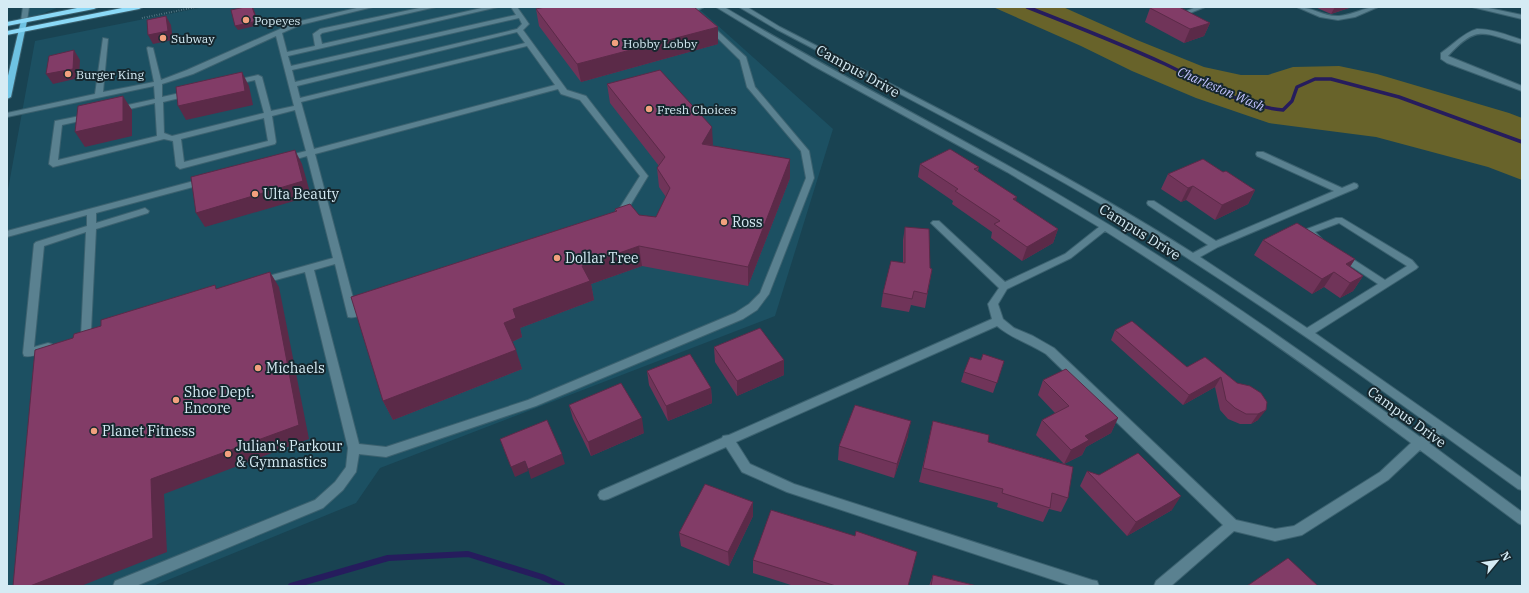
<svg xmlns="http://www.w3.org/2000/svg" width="1529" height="593" font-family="'IBM Plex Serif',serif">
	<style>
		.built { fill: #1c5062 }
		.green { fill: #68632a }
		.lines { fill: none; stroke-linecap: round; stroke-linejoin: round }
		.stream-far1 { stroke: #261c5d; stroke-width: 3.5 }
		.stream { stroke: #261c5d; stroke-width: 6 }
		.minor-casing { stroke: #3b616f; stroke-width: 2 }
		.major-casing { stroke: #3b616f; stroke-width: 2 }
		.highway-casing { stroke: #3b616f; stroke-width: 2 }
		.path { stroke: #7a99a5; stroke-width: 2; stroke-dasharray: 0.5 2; stroke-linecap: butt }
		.minor { fill: #5a8190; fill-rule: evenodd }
		.major { fill: #6ec2e2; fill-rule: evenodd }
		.highway { fill: #8bd9f7; fill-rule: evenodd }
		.wall { fill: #703459 }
		.shaded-wall { fill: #5b2a48 }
		.building { fill: #823c67; stroke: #5b2a48 }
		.poi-dot { fill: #f2a17e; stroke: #16272e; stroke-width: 1.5 }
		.labels { text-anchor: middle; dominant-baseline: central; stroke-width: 4; stroke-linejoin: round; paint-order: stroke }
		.far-poi-label { font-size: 12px; fill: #d5ebf4; stroke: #16272e; text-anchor: start }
		.far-water-label { font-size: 13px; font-style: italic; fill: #c1c1fd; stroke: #16272e }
		.street-label { font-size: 14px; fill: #d5ebf4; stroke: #16272e }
		.poi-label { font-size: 14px; fill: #d5ebf4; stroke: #16272e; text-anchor: start }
	</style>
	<rect width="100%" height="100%" fill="#194352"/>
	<!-- built -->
	<g class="built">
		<path d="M26,7H59L24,21Z"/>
		<path d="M204,7H697L833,129L775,316L380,468L356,503L153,586H7V195L35,41Z"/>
	</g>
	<!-- green -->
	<path class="green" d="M993,7H1063L1137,40L1204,67L1241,75H1268L1293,67L1339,66L1377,74L1509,113L1522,118V180L1488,167L1376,137L1269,123L1196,98L1132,71L1081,46Z"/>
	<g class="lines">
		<!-- stream-far1 -->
		<path class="stream-far1" d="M1027,7C1073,25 1119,43 1165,64C1203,82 1240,106 1283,110L1292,101L1297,87L1315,79H1331L1399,97L1522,142"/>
		<!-- stream -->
		<path class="stream" d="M291,586L388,558L468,554L542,577L562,586"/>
		<defs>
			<g id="minor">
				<path d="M23,7H29L27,21L24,23L21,21Z"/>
				<path d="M361,7H373L300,25L282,33L287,52L315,46L313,34L320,29L424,7H436L322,33L320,35L322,44L486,7H498L288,56L291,66L516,15L511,7H517L529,24L523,30L567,90L586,96L648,176L622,219H616L614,217L640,176L580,100L561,94L558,89L315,154L356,309L368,304L372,305L373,308C369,313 355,319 348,317L335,264L314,270L359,444L386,447L528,400L735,313L749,304L760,293L806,178L801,151L747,87L740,60L689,10L695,7H704L696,11L746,57L755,87L809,151L814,178L769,294L757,310L743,319L536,406L386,457L359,454L356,472L343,490L323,508L136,586H113L115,581L315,500L335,482L346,467L348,448L305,272L261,284L256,281L258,279L333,258L307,156L286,162L282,159L283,157L306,151L295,110L272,116L276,142L275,144L180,169L176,166L173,141L164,139L53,167L49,164L55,121L90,114L94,116L93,118L62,125L58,160L157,136L155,103L117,112L113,110L114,108L155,99L154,86L7,117V113L95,94L103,38L108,39L103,92L154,82L147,48L148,47L153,48L161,80L187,70L296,22ZM519,18L522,24L517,29L295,82L292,70ZM517,32L525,43L300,98L297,86ZM276,36L294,106L271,111L262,77L258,75L231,81L230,83L234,85L255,80L264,113L172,136L164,133L163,102L192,95L193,93L189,91L162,97V84L193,74ZM527,46L555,85L314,149L301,102ZM264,118L268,141L184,162L181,139Z"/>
				<path d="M716,7H724C834,73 950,131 1061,196C1186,269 1303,352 1420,437L1433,427C1330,352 1225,280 1116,213C1005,147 890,89 776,29L739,7H747L780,27C920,99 1060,169 1193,253L1208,245L1148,205L1147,203L1148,201H1154L1216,241L1334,191L1257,156L1256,154L1257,152H1263L1342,188L1354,183L1357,184L1358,186L1357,188L1218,247L1200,257L1307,328L1378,284L1339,258L1337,256L1339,254H1345L1385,280L1407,266L1339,223L1315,232L1323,240L1318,243L1310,239L1305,231L1307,229L1336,218H1342L1412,260L1418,267L1416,269L1315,333L1522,478V490L1518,489L1442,434L1429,443L1522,512V525L1518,523L1420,450L1388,480L1302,535L1275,541L1234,531L1171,586H1154L1156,581L1223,525L1046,354C1030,344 1011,338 997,326L736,442L750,464L794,484L1092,580L1097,581L1099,586H1072L787,492L742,472L726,447L608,499L604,500L600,499L598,495L600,491L722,438L723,436L729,435L992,319L988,304L999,288L933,225L931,223L933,221H939L1005,282L1065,254L1099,227L1007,172L812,65ZM1105,231C1210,297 1311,369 1411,443L1380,472L1294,526L1275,529L1236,520L1054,348L1033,336L1014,328L1003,319L998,304L1007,289L1071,258Z"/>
				<path d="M1196,7H1205L1190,13L1187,11Z"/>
				<path d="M1297,7C1312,7 1324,17 1339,16C1353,15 1364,7 1378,7L1355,17L1338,20L1320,17Z"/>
				<path d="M1472,7H1484L1522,15V19Z"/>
				<path d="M1477,29C1493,29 1507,35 1522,40V44C1484,34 1478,23 1448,56L1522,86V91L1447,63L1441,59V53C1453,45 1463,33 1477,29Z"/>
				<path d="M205,178L209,181L208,183L96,213V223L145,208L149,211L148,213L96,229L91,331H97L98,334L97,337L86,340L82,339L81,336L86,232L44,246L34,347L48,343L52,344L53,347L52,350C44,352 32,358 24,356L23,353L34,244L36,242L87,226V215L7,237V231Z"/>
			</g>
			<path id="major" d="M24,19L27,21L11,97L7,99V80L21,21Z"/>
			<g id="highway">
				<path d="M82,7H98L94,9L7,26V22Z"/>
				<path d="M127,7H143L139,9L7,35V31Z"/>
			</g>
		</defs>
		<!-- minor casing -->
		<use href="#minor" class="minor-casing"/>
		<!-- major casing -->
		<use href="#major" class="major-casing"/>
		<!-- highway casing -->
		<use href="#highway" class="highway-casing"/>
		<!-- path -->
		<path class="path" d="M142,18L196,7"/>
		<!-- minor -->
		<use href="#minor" class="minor"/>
		<!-- major -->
		<use href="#major" class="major"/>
		<!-- highway -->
		<use href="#highway" class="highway"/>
	</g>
	<!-- wall -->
	<g class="wall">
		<path d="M536,7H694L718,44L581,82L539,26L536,9H537Z"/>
		<path d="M1315,7H1352L1331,14Z"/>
		<path d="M1150,8L1210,23L1204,36L1184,43L1145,22Z"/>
		<path d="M607,84L713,146L790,159V178L748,286L642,266L591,284L594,300L520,328L522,337L512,342L522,369L393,420L383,401L615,212V209L639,215L656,217L666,197L659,187L657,168L659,166L610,103Z"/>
		<path d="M920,164L979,167L978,171L1016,202L1058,229L1053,243L1022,261L991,238L992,232L952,204L953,201L918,177Z"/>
		<path d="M1223,172L1255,190L1248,204L1215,220L1186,200L1181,202L1161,189L1168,174Z"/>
		<path d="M905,227L930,268L932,269L925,308L911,305L909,312L881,307L883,293L903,263V240Z"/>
		<path d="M1263,240L1355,259L1350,267L1363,276L1353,291L1340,298L1324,287L1312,294L1254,255Z"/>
		<path d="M1115,330L1187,367L1205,357L1237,383L1261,393L1258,420L1251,424H1240L1228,419L1220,410L1215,387L1183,405L1111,340Z"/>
		<path d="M714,347L784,360V375L737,396L715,362Z"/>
		<path d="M981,360L1004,361L993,393L961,382L964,372Z"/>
		<path d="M647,371L711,388L712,403L668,421L649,385Z"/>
		<path d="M1043,380L1118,418L1111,433L1086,447L1082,455L1064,464L1068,498L1061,512L1049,509L1043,522L997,507L998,503L919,482L933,421L988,442L1064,464L1036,435L1042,420L1055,413L1038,395Z"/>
		<path d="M569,405L644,433L591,456L573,419Z"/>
		<path d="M908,436L894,478L838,460L839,446Z"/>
		<path d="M1087,471L1172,510L1127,536L1080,486Z"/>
		<path d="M753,502V516L729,566L681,546L679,533Z"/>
		<path d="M753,560L908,586H794L753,573Z"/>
		<path d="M933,575L977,586H929Z"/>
	</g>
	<!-- shaded-wall -->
	<g class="shaded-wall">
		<path d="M253,7L259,25L238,30L235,26Z"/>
		<path d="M1335,7H1352L1331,14Z"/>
		<path d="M166,16L171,25L173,40L153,44L148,35Z"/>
		<path d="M1210,23L1204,36L1184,43L1190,29Z"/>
		<path d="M718,27V44L581,82L577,64Z"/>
		<path d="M74,50L80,60L79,78L53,84L46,74Z"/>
		<path d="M242,72L249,86L253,105L186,120L178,106Z"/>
		<path d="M123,96L132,110V136L85,147L75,132Z"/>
		<path d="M712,127L713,145L702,144Z"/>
		<path d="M295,150L302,164L311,196L205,227L196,213Z"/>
		<path d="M790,159V178L748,286V267Z"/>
		<path d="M1193,186L1186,200L1181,202L1188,188Z"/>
		<path d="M1255,190L1248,204L1215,220L1222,205Z"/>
		<path d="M1017,197L1014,210L1013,199Z"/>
		<path d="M1058,229L1053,243L1022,261L1027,247Z"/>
		<path d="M639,246L642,266L591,284L594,300L520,328L522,337L510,343L504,323L513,309L582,266Z"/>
		<path d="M1355,259L1345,274L1346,264Z"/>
		<path d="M270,272L279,287L309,439L164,494L167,552L81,586H30L151,479Z"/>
		<path d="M1334,272L1324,287L1312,294L1322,279Z"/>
		<path d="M1363,276L1353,291L1340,298L1350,283Z"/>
		<path d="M516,350L522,369L393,420L383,401Z"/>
		<path d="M784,360V375L737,396V381Z"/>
		<path d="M1221,377L1215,387L1183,405L1189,395Z"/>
		<path d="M711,388L712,403L668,421L666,406Z"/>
		<path d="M1266,410L1258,420L1251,424L1258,414Z"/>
		<path d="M642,418L644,433L591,456L588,442Z"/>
		<path d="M1118,418L1111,433L1086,447L1082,455L1064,464L1071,450L1085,436Z"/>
		<path d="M911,421L908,436L894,478L897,464Z"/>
		<path d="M562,454L565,464L531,479L528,469Z"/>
		<path d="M525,461L528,471L515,477L511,467Z"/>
		<path d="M1181,496L1172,510L1127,536L1136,522Z"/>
		<path d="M753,502V516L729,566L728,552Z"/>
	</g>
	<!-- building -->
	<g class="building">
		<path d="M245,7H252L257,21L235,26L231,10Z"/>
		<path d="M545,7H694L718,27L577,64L536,9Z"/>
		<path d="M1154,7H1179L1210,23L1190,29L1150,8Z"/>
		<path d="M166,16L168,31L148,35L147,20Z"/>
		<path d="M74,50L73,69L46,74L49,56Z"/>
		<path d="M660,70L712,127L702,144L790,159L748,267L639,246L582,266L590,281L513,309L516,318L504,323L516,350L383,401L351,297L617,211L615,209L630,204L639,215L656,217L670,188L657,168L665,157L607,84Z"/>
		<path d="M242,72L245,91L178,106L176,87Z"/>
		<path d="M123,96V121L75,132L78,106Z"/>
		<path d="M950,149L979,167L974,169L1017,197L1013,199L1058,229L1027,247L994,224L1000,221L955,191L958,189L920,164Z"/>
		<path d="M295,150L303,181L196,213L191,177Z"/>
		<path d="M1203,159L1223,172L1226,171L1255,190L1222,205L1193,186L1188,188L1168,174Z"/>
		<path d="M1297,223L1355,259L1346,264L1363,276L1350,283L1334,272L1322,279L1263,240Z"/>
		<path d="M905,227L929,229L930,268L932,269L927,294L914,291L912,299L883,293L891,261L905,263Z"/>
		<path d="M270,272L299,425L151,479L153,538L30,586H13L35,350L73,338L74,334L101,326V320L215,285L216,289Z"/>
		<path d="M1132,321L1187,367L1205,357L1237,383L1250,386L1261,393L1267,402L1266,410L1258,414H1246L1235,408L1226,400L1221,377L1189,395L1115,330Z"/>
		<path d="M760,328L784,360L737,381L714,347Z"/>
		<path d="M690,354L711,388L666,406L647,371Z"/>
		<path d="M983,354L1004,361L997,383L964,372L970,357L981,360Z"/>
		<path d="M1066,369L1118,418L1085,436L1089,440L1071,450L1042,420L1069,406L1043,380Z"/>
		<path d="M621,383L642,418L588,442L569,405Z"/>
		<path d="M855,405L911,421L897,464L839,446Z"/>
		<path d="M547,420L562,454L528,469L525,461L511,467L500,439Z"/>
		<path d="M933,421L989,435L988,442L1073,467L1068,498L1052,493L1050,508L1002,493L1003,489L923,468Z"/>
		<path d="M1138,453L1181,496L1136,522L1087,471L1099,475Z"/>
		<path d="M705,484L753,502L728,552L679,533Z"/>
		<path d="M771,510L855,536L856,531L917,552L908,586H836L753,560Z"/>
		<path d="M1288,558L1318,586H1247Z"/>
		<path d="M933,575L977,586H931Z"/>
	</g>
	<!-- markers -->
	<g class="poi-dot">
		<circle cx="246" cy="20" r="4"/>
		<circle cx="163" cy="38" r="4"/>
		<circle cx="615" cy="43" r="4"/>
		<circle cx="68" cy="74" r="4"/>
		<circle cx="649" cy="109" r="4"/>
		<circle cx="255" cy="194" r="4"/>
		<circle cx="724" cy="222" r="4"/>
		<circle cx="557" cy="258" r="4"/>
		<circle cx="258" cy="368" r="4"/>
		<circle cx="176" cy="400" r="4"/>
		<circle cx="94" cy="431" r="4"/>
		<circle cx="228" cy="454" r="4"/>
	</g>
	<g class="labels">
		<!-- far-poi labels -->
		<g class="far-poi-label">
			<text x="254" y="20">Popeyes</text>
			<text x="171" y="38">Subway</text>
			<text x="623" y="43">Hobby Lobby</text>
			<text x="76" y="74">Burger King</text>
			<text x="657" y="109">Fresh Choices</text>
		</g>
		<!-- far-water labels -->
		<g class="far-water-label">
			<text transform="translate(1221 89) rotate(23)">Charleston Wash</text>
		</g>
		<!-- street labels -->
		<g class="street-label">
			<text transform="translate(858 71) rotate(29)">Campus Drive</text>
			<text transform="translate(1140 232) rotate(32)">Campus Drive</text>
			<text transform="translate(1407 417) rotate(36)">Campus Drive</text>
		</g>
		<!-- poi labels -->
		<g class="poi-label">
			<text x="263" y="194">Ulta Beauty</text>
			<text x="732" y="222">Ross</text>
			<text x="565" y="258">Dollar Tree</text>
			<text x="266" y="368">Michaels</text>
			<text x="184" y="392">Shoe Dept.<tspan x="184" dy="16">Encore</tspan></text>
			<text x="102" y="431">Planet Fitness</text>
			<text x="236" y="446">Julian's Parkour<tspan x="236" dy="16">&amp; Gymnastics</tspan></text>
		</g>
	</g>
	<!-- border -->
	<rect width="1529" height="593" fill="none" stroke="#d5ebf4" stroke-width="16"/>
	<!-- north arrow -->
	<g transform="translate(1497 561) rotate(61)" stroke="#16272e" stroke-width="3" paint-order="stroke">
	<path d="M0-3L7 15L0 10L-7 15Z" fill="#d5ebf4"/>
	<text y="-6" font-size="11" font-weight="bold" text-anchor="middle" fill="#d5ebf4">N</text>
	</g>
</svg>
